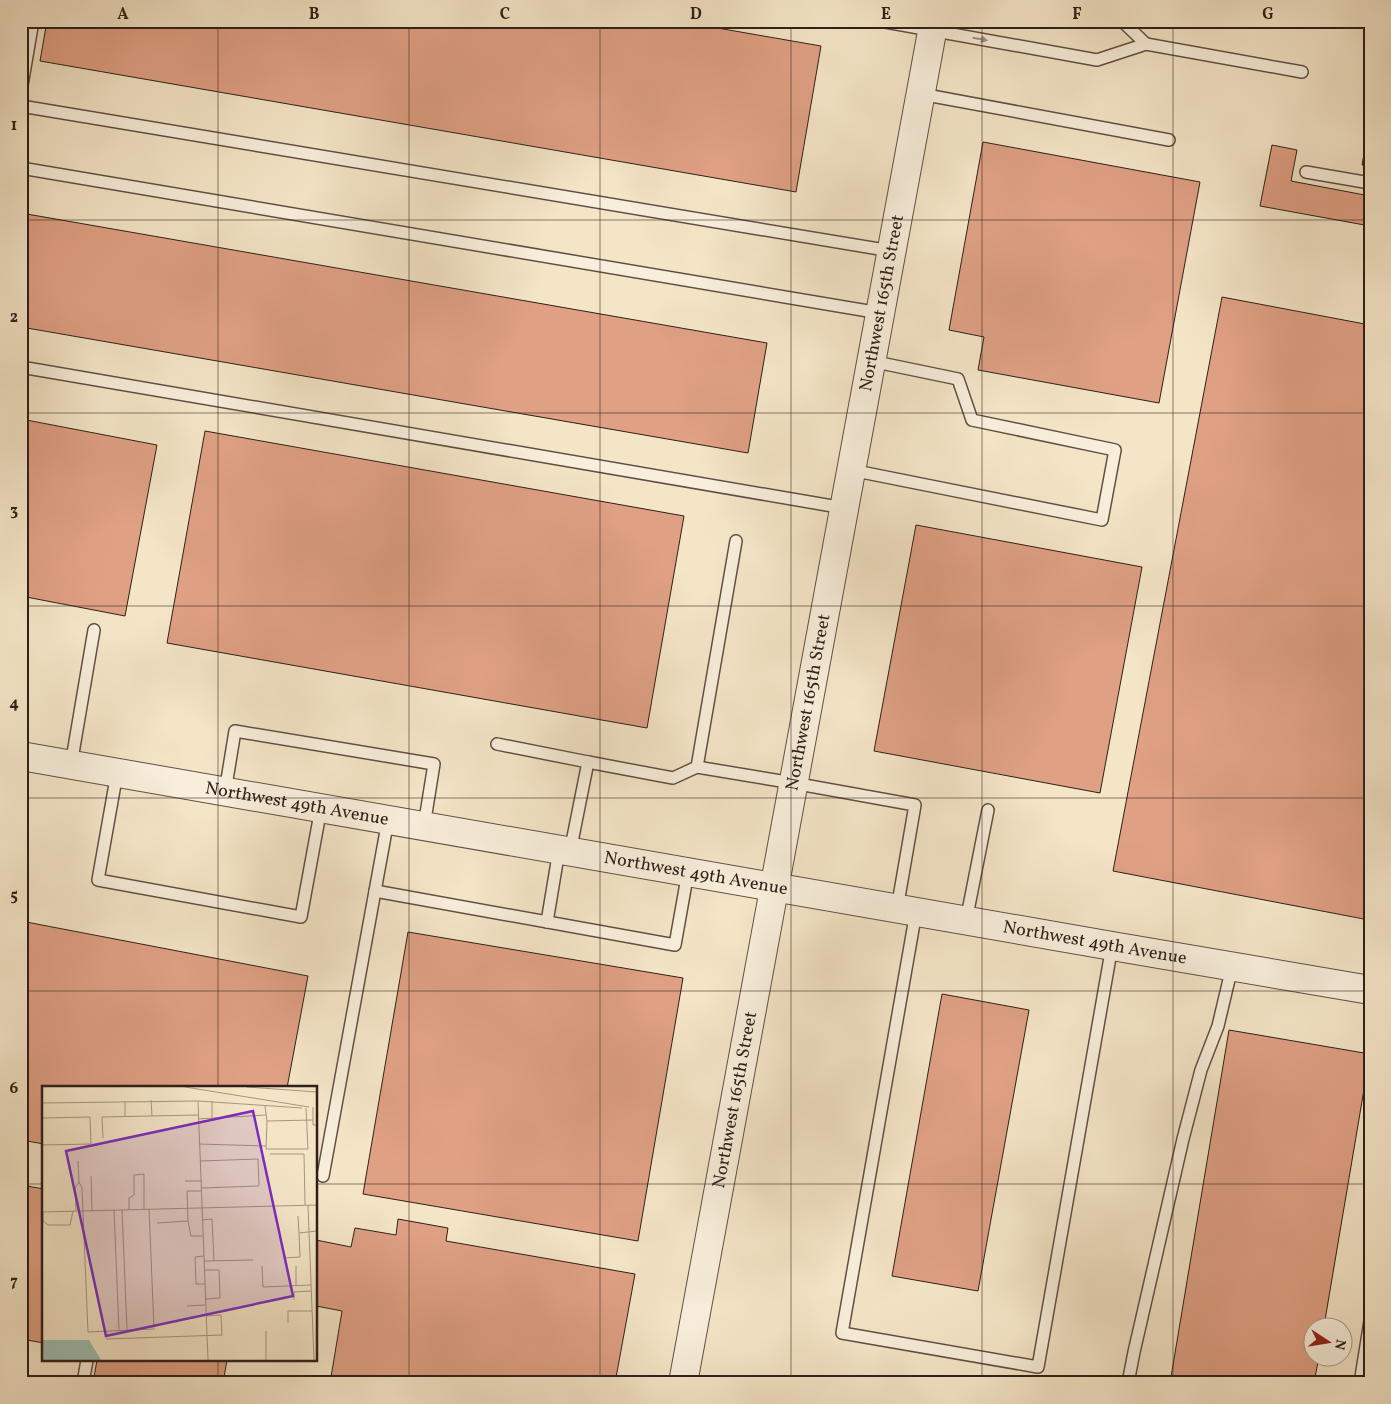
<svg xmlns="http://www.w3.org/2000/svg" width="1391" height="1404" font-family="Vollkorn,serif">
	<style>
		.building { fill: #dfa084; stroke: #2e1f19 }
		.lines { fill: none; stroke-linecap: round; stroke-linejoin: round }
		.service-casing { stroke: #605044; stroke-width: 14 }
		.tertiary-casing { stroke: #605044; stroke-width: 30 }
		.service { stroke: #f8eedb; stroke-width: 11 }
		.tertiary { stroke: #f8eedb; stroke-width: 28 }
		.oneway { fill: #9d9184 }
		.grid { fill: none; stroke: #2e1f19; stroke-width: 1; stroke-opacity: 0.55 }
		.labels { text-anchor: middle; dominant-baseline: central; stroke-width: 4; stroke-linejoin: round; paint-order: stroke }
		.street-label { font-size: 18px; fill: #2e1f19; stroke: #f8eedb }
		.inset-road { fill: none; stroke: #a59681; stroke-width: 1 }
		.view { fill: #7b2cbf; fill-opacity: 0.15; stroke: #7b2cbf; stroke-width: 2.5 }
		.inset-edge { fill: none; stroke: #2e1f19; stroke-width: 2.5 }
		.neatline { fill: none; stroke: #2e1f19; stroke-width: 2 }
		.grid-label { font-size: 16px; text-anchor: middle; font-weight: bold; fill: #2e1f19 }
	</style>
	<rect width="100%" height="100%" fill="#f4e5c7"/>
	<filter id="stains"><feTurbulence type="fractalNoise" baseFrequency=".004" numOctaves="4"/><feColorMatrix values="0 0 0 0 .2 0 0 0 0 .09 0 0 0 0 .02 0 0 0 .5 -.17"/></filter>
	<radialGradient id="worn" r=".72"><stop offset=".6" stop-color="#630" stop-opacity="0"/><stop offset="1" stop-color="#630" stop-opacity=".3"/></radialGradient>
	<!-- building -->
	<g class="building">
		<path d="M47,21H677L821,46L796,192L40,61Z"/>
		<path d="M1370,120V166L1362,165Z"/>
		<path d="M983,142L1200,182L1159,403L978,370L984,337L949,330Z"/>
		<path d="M1272,145L1297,150L1291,181L1370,196V226L1260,206Z"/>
		<path d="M21,213L767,343L748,453L21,327Z"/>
		<path d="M1222,297L1370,325L1369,920L1113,871Z"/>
		<path d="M21,419L157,445L125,616L21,596Z"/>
		<path d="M205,431L684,516L647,728L167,643Z"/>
		<path d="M916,525L1142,567L1100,793L874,751Z"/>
		<path d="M21,921L308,976L287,1088H44V1144L21,1140Z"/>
		<path d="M408,932L683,978L638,1241L363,1194Z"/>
		<path d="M942,994L1029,1010L978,1291L892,1276Z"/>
		<path d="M1229,1030L1370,1054L1324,1326H1314V1356H1319L1314,1383H1170Z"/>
		<path d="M21,1185L44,1189V1343L21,1339Z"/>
		<path d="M398,1219L448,1228L446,1241L635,1274L615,1383H330L342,1311L316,1306V1240L351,1247L355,1228L396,1235Z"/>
		<path d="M97,1360H227L223,1383H93Z"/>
	</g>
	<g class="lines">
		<defs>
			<g id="service">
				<path d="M880,21L1097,60L1146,44L1302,72"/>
				<path d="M1122,21L1146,44"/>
				<path d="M21,91L33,21"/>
				<path d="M921,94L1169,140"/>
				<path d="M21,106L891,251"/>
				<path d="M21,168L880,313"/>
				<path d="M1306,172L1370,183"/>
				<path d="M21,367L844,508"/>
				<path d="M851,470L1102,520L1115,450L972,420L958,379L871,361"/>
				<path d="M736,541L697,767L793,783L915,805L897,909"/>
				<path d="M497,744L588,762"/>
				<path d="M71,765L94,630"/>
				<path d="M117,773L98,880L301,917L321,808"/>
				<path d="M225,792L235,731L434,764L424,826"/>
				<path d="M570,852L588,762L673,778L697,767"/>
				<path d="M375,891L675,945L688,872"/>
				<path d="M916,912L842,1333L1038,1367L1112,946"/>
				<path d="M966,921L988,810"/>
				<path d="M547,922L559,850"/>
				<path d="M323,1176L388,820"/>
				<path d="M83,1383L87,1360"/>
				<path d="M1128,1383L1134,1352L1183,1139L1201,1070L1218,1026L1232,967"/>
				<path d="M1360,1383L1370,1321"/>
			</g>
			<g id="tertiary">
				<path id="s1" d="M21,756L1112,946L1370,990"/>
				<path id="s2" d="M683,1383L934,21"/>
			</g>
		</defs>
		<!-- service casing -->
		<use href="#service" class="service-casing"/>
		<!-- tertiary casing -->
		<use href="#tertiary" class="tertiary-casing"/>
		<!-- service -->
		<use href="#service" class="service"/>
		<!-- tertiary -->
		<use href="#tertiary" class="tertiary"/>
	</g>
	<!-- one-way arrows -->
	<defs><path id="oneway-solid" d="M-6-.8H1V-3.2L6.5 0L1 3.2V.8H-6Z" transform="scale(1.25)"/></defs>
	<use class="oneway" href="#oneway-solid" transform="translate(980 39) rotate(10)"/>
	<!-- grid -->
	<path class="grid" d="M218,21V1088M409,21V1383M600,21V1383M791,21V1383M982,21V1383M1173,21V1383M21,220H1370M21,413H1370M21,606H1370M21,798H1370M21,991H1370M21,1184H44M316,1184H1370M218,1360V1383"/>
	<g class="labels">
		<!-- street labels -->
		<g class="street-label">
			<text stroke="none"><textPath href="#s2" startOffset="1098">Northwest 165th Street</textPath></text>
			<text stroke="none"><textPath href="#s2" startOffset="692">Northwest 165th Street</textPath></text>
			<text stroke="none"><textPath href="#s1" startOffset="280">Northwest 49th Avenue</textPath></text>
			<text stroke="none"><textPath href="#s1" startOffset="685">Northwest 49th Avenue</textPath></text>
			<text stroke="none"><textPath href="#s1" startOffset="1090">Northwest 49th Avenue</textPath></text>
			<text stroke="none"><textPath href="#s2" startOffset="288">Northwest 165th Street</textPath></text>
		</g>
	</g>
	<!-- overview -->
	<g transform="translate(42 1086)">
		<rect width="275" height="275" fill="#f4e5c7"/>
		<path d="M0,254H47L59,274H0Z" fill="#9cbfb1"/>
		<path class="inset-road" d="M143,1L267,21M205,1L275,6M109,14L110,30M83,15V31M156,15L166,274M170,15V32M0,17L156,15L260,22M223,20L225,35L271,34M271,21V39H275M0,32L48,31L49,58L0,59M156,33L224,29M225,35L224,63H266L264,22M61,52L60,31L156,29M157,58L224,60M228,68H262L263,119M36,75L37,96L40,102L46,246L112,243L107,123M158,75L216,73L217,100L159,102M49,90L50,125M143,95H159M266,119L272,274M275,119V95M72,124L77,245M80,124L85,244M87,124V112L92,109V89L102,88V123M34,125L33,102L37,96M0,126L275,119M1,126V135L6,139H28L31,125M256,130L257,147M160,134L170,133L172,175M146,135L149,150H161M115,137L146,135L145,105H159M162,170L153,171L154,198H163M241,172L258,171L257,147L275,145M162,175L211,174M220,180L221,201L269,199M254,180V200M162,184H177L178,212L163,213M252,214V206L269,205M145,220L163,219M246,237V225H270M224,245V274M64,253L180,249L179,229L164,230"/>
		<path class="view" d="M211,25L251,210L64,250L24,65Z"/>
		<rect width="275" height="275" class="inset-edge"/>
	</g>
	<!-- margin -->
	<rect width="1391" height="1404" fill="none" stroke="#f4e5c7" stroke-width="55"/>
	<!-- north arrow -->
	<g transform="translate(1328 1342) rotate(102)"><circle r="24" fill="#f8eedb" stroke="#a79b8d"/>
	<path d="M0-4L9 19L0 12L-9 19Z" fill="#8f2418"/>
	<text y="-8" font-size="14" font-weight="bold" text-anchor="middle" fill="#2e1f19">N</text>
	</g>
	<rect x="28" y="28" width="1336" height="1348" class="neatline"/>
	<g class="grid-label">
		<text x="123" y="19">A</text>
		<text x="314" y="19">B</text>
		<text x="505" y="19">C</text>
		<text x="696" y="19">D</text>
		<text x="886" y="19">E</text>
		<text x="1077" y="19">F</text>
		<text x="1268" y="19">G</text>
		<text x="14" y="130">1</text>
		<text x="14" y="322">2</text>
		<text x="14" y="515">3</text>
		<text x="14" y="708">4</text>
		<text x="14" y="900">5</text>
		<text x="14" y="1093">6</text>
		<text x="14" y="1286">7</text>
	</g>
	<rect width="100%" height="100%" filter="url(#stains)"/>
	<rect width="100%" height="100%" fill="url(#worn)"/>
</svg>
